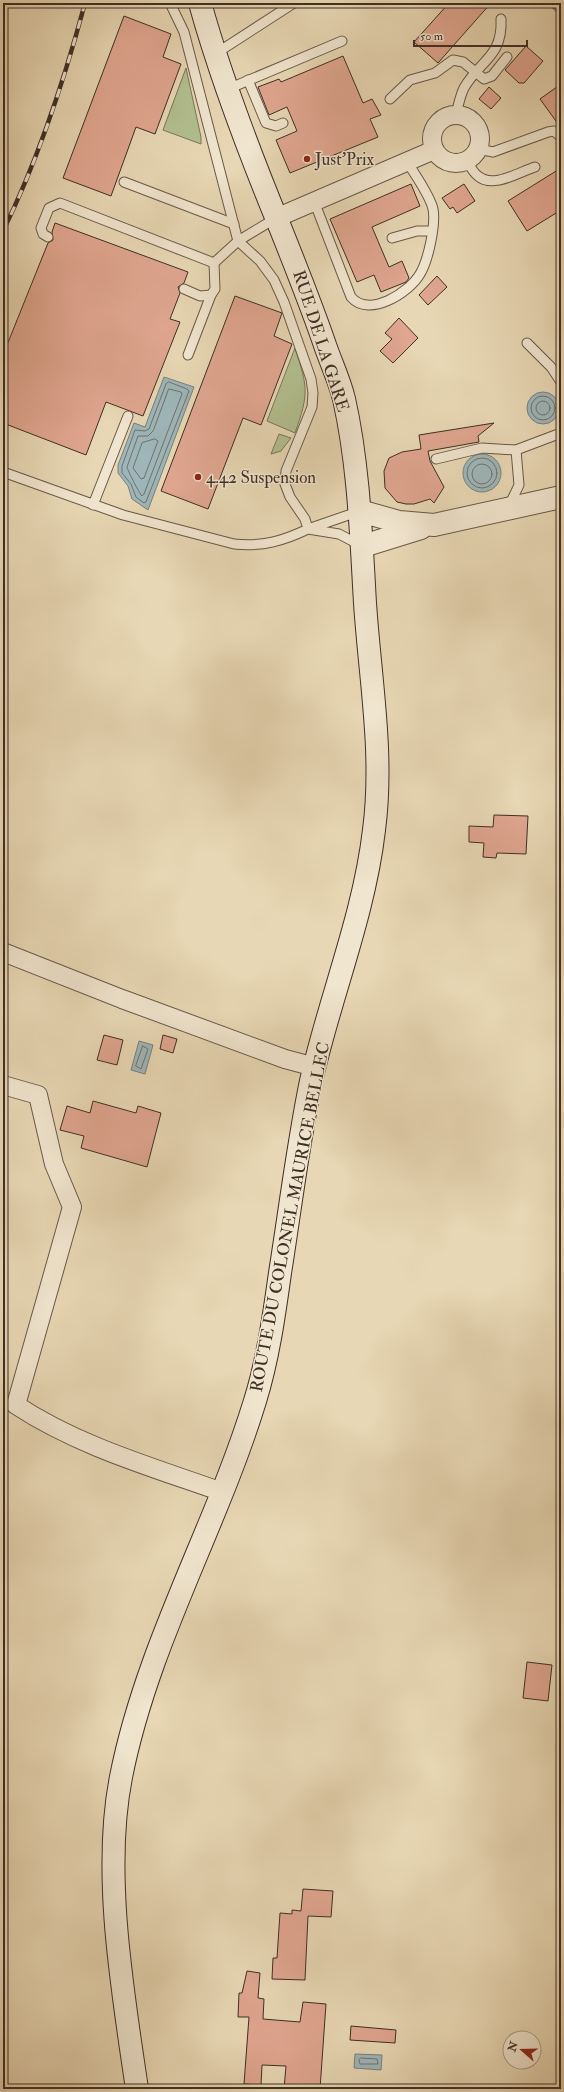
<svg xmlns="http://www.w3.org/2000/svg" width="564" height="2092" font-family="'IM FELL Double Pica',serif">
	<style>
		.green { fill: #b2bf90; stroke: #78775a }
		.water { fill: #9eb6b9; stroke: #78807d }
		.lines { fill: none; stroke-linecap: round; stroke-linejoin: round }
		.shore { stroke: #6e726e; stroke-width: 1 }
		.stream { stroke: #78807d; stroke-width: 4.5 }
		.building { fill: #e0a690; stroke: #3e2f24 }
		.service-casing { stroke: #685948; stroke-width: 11 }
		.minor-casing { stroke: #685948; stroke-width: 20 }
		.tertiary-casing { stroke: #685948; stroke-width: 24 }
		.secondary-casing { stroke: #3e2f24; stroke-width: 24 }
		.service { stroke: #f0e5ce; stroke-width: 9 }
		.minor { stroke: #f0e5ce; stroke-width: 18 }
		.tertiary { stroke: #f0e5ce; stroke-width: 22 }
		.secondary { stroke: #f0e5ce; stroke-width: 22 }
		.rail-casing { stroke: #3e2f24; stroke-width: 4.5 }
		.rail { stroke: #f0e5ce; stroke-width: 3; stroke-dasharray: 9; stroke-linecap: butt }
		.poi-dot { fill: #8f2418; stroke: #f0e5ce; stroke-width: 1.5 }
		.labels { text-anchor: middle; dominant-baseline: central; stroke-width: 3; stroke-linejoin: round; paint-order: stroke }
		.poi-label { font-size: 17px; fill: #3e2f24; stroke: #f0e5ce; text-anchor: start }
		.street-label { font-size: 17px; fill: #3e2f24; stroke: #f0e5ce }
	</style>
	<rect width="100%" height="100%" fill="#e8d7b4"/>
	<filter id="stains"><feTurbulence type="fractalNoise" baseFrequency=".005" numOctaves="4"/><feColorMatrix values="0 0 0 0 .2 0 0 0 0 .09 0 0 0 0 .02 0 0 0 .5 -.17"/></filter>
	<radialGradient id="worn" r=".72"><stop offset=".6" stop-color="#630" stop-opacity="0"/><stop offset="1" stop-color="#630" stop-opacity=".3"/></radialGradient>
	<!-- green -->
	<g class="green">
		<path d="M186,68L201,137V144L163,130Z"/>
		<path d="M295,348C308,388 309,393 295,433L267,421Z"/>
		<path d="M279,434L291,438L281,451L271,454Z"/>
	</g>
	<!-- water -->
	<g class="water">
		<path d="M164,377L194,387L148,510L132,499L128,486L118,473V465L134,423L145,427Z"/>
		<circle cx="543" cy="408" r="16"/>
		<circle cx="482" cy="473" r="19"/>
		<path d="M139,1041L153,1045L145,1074L131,1070Z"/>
		<path d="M355,2054L382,2055L381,2070L354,2068Z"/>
	</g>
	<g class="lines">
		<!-- shore -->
		<g class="shore">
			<path d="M169,382L187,389L189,391L146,502L144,503L136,497L131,484L122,473V466L135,430L145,431L149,429L166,384Z"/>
			<path d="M169,389L181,392L182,394L144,494L142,496C139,493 127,469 127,467L138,436H148L153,431Z"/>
			<circle cx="543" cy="408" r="12"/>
			<circle cx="543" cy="408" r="7"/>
			<path d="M155,439L158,441L144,478L141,479L133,468L142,443Z"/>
			<circle cx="482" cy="473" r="15"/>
			<circle cx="482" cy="474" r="10"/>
			<path d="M143,1046L148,1049L141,1069L136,1066Z"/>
			<path d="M361,2058L377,2059L378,2064H360L359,2060Z"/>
		</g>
		<!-- stream -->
		<path class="stream" d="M549,3L561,13"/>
	</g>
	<!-- building -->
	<g class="building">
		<path d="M449,3H491L438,63L414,42Z"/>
		<path d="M124,16L171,34L163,57L181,64L155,134L136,127L111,196L63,178Z"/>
		<path d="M526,46L543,61L524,83H519L505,70Z"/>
		<path d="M343,56L363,103L372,99L381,115L370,119L378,137L290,173L276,140L297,131L287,107L269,115L258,87L279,79L281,82Z"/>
		<path d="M561,84V128L540,99Z"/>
		<path d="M489,87L501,98L491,109L479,99Z"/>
		<path d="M561,168V210L527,231L508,201Z"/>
		<path d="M411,184L420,206L372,227L389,267L402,261L409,278L406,282L381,292L374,275L357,282L330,219Z"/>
		<path d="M464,184L475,201L457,213L453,207L450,209L442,198Z"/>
		<path d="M55,223L188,272L184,283L178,287L180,293L170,319L180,322L143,416L106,402L86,455L3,423V355L48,243L53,240L52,232Z"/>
		<path d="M437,276L447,287L428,305L419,295Z"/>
		<path d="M235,296L282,313L274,336L292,344L261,425L243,418L208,509L161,491Z"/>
		<path d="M399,318L418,338L393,363L380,351L392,339L385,333Z"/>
		<path d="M494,423L478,436L479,442L428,451L430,461L444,487L434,503L430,499L414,504H406L397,502L385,488L384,471L389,458L402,452L421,449L419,435Z"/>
		<path d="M494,815L528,816L526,854L497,853L496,858L483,857L484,843L469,842V826L493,827Z"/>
		<path d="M104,1035L123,1040L117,1065L97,1060Z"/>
		<path d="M163,1035L177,1039L173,1053L160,1049Z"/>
		<path d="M93,1101L136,1113L138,1106L161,1113L147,1167L81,1148L84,1136L60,1130L67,1106L90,1113Z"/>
		<path d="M527,1662L552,1665L548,1701L523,1698Z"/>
		<path d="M303,1889L333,1891L331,1917L308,1916L305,1980L272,1979L273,1958H277L280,1913L292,1914V1910L301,1911Z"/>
		<path d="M247,1971L260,1973L258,1998L264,1999L263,2019L300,2022L303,2002L326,2004L320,2089H284L286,2066L262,2065L261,2085L244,2084L249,2017H238L239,1993H242Z"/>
		<path d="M351,2026L396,2030L395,2043L350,2040Z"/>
	</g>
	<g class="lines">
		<defs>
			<g id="service">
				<path d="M215,54L294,3"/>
				<path d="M248,80L266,123L276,126L283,123"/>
				<path d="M228,89L342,41"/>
				<path d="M390,99L410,80L435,73L453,60L463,62L484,79L492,76L507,57"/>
				<path d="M456,115C458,106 460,96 464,88C479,61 503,57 501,19"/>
				<path d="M478,149L493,152L548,132L554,131L561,137"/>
				<path d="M467,161C470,166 473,172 478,176C493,189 519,172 535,167"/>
				<path d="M124,182L234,224"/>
				<path d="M314,201L351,297C369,318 409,293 420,274C428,261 436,225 433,209C430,195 414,174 407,161"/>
				<path d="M48,237L43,234L41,228L49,208L60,203L214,263L238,241L276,218"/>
				<path d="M392,238L417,231H432"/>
				<path d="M184,289L200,296L211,295L215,289L214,263"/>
				<path d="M527,343L551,367L561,382"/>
				<path d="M188,355L211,295"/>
				<path d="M436,459L482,448L516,450L561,433"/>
				<path d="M3,472L123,515L234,544C262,547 283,541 308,529L305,519L290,497L285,484L286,471L312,407L313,393L311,379L284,302L274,280L260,261L238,241L184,32L170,3"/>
				<path d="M93,505L128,416"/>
				<path d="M509,506L519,485L516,450"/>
				<path d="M360,511L308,529L339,534L360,545"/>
			</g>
			<g id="minor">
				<circle cx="456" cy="139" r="24"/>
				<path d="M276,218L434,150"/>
				<path d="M3,952L122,999L285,1059L315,1067"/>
				<path d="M3,1085L38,1095L54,1164L72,1207L16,1405C78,1446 152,1467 222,1492"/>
			</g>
			<g id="tertiary">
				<path d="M360,511L399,522L434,525L561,497"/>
				<path d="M363,546L421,528"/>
			</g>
			<path id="secondary" d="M137,2089C123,1993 102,1873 121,1777C147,1645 216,1528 255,1401C268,1359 274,1316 280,1273C290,1210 298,1144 311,1081C330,997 364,916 374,830C384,754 370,679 365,603C361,535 359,466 344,399C340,382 332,365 326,348C312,307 296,267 280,227C250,154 221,79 200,3"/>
		</defs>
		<!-- service casing -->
		<use href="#service" class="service-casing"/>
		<!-- minor casing -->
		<use href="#minor" class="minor-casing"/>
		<!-- tertiary casing -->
		<use href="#tertiary" class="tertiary-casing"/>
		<!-- secondary casing -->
		<use href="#secondary" class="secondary-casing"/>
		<!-- service -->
		<use href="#service" class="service"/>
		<!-- minor -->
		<use href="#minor" class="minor"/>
		<!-- tertiary -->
		<use href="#tertiary" class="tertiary"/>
		<!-- secondary -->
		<use href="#secondary" class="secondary"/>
		<defs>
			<path id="rail" d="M3,231C39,158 64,81 85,3"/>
		</defs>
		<!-- rail casing -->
		<use href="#rail" class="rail-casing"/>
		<!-- rail -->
		<use href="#rail" class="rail"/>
	</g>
	<!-- markers -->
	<g class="poi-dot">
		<circle cx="307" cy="159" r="4"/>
		<circle cx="198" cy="477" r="4"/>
	</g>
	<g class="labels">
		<!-- poi labels -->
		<g class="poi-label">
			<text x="315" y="159">Just’Prix</text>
			<text x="206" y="477">4.42 Suspension</text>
		</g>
		<!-- street labels -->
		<g class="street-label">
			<text transform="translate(321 341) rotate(72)">RUE DE LA GARE</text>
			<text transform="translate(290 1217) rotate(-79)">ROUTE DU COLONEL MAURICE BELLEC</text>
		</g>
	</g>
	<!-- margin -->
	<rect width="564" height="2092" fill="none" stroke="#e8d7b4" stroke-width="16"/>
	<rect x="4" y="4" width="556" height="2084" fill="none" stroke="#3e2f24" stroke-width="2"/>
	<rect x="8" y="8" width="548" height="2076" fill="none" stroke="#3e2f24"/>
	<!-- north arrow -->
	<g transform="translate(522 2050) rotate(290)"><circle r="19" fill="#f0e5ce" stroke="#a99c8a"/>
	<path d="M0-3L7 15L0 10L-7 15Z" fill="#8f2418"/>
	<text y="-6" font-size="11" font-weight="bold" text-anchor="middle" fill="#3e2f24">N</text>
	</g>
	<!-- scale -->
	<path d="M414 40v6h113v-6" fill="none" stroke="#3e2f24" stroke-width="2"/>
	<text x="420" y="40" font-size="12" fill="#3e2f24" stroke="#f0e5ce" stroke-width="3" paint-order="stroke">50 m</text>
	<rect width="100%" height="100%" filter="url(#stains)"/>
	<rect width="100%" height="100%" fill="url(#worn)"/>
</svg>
